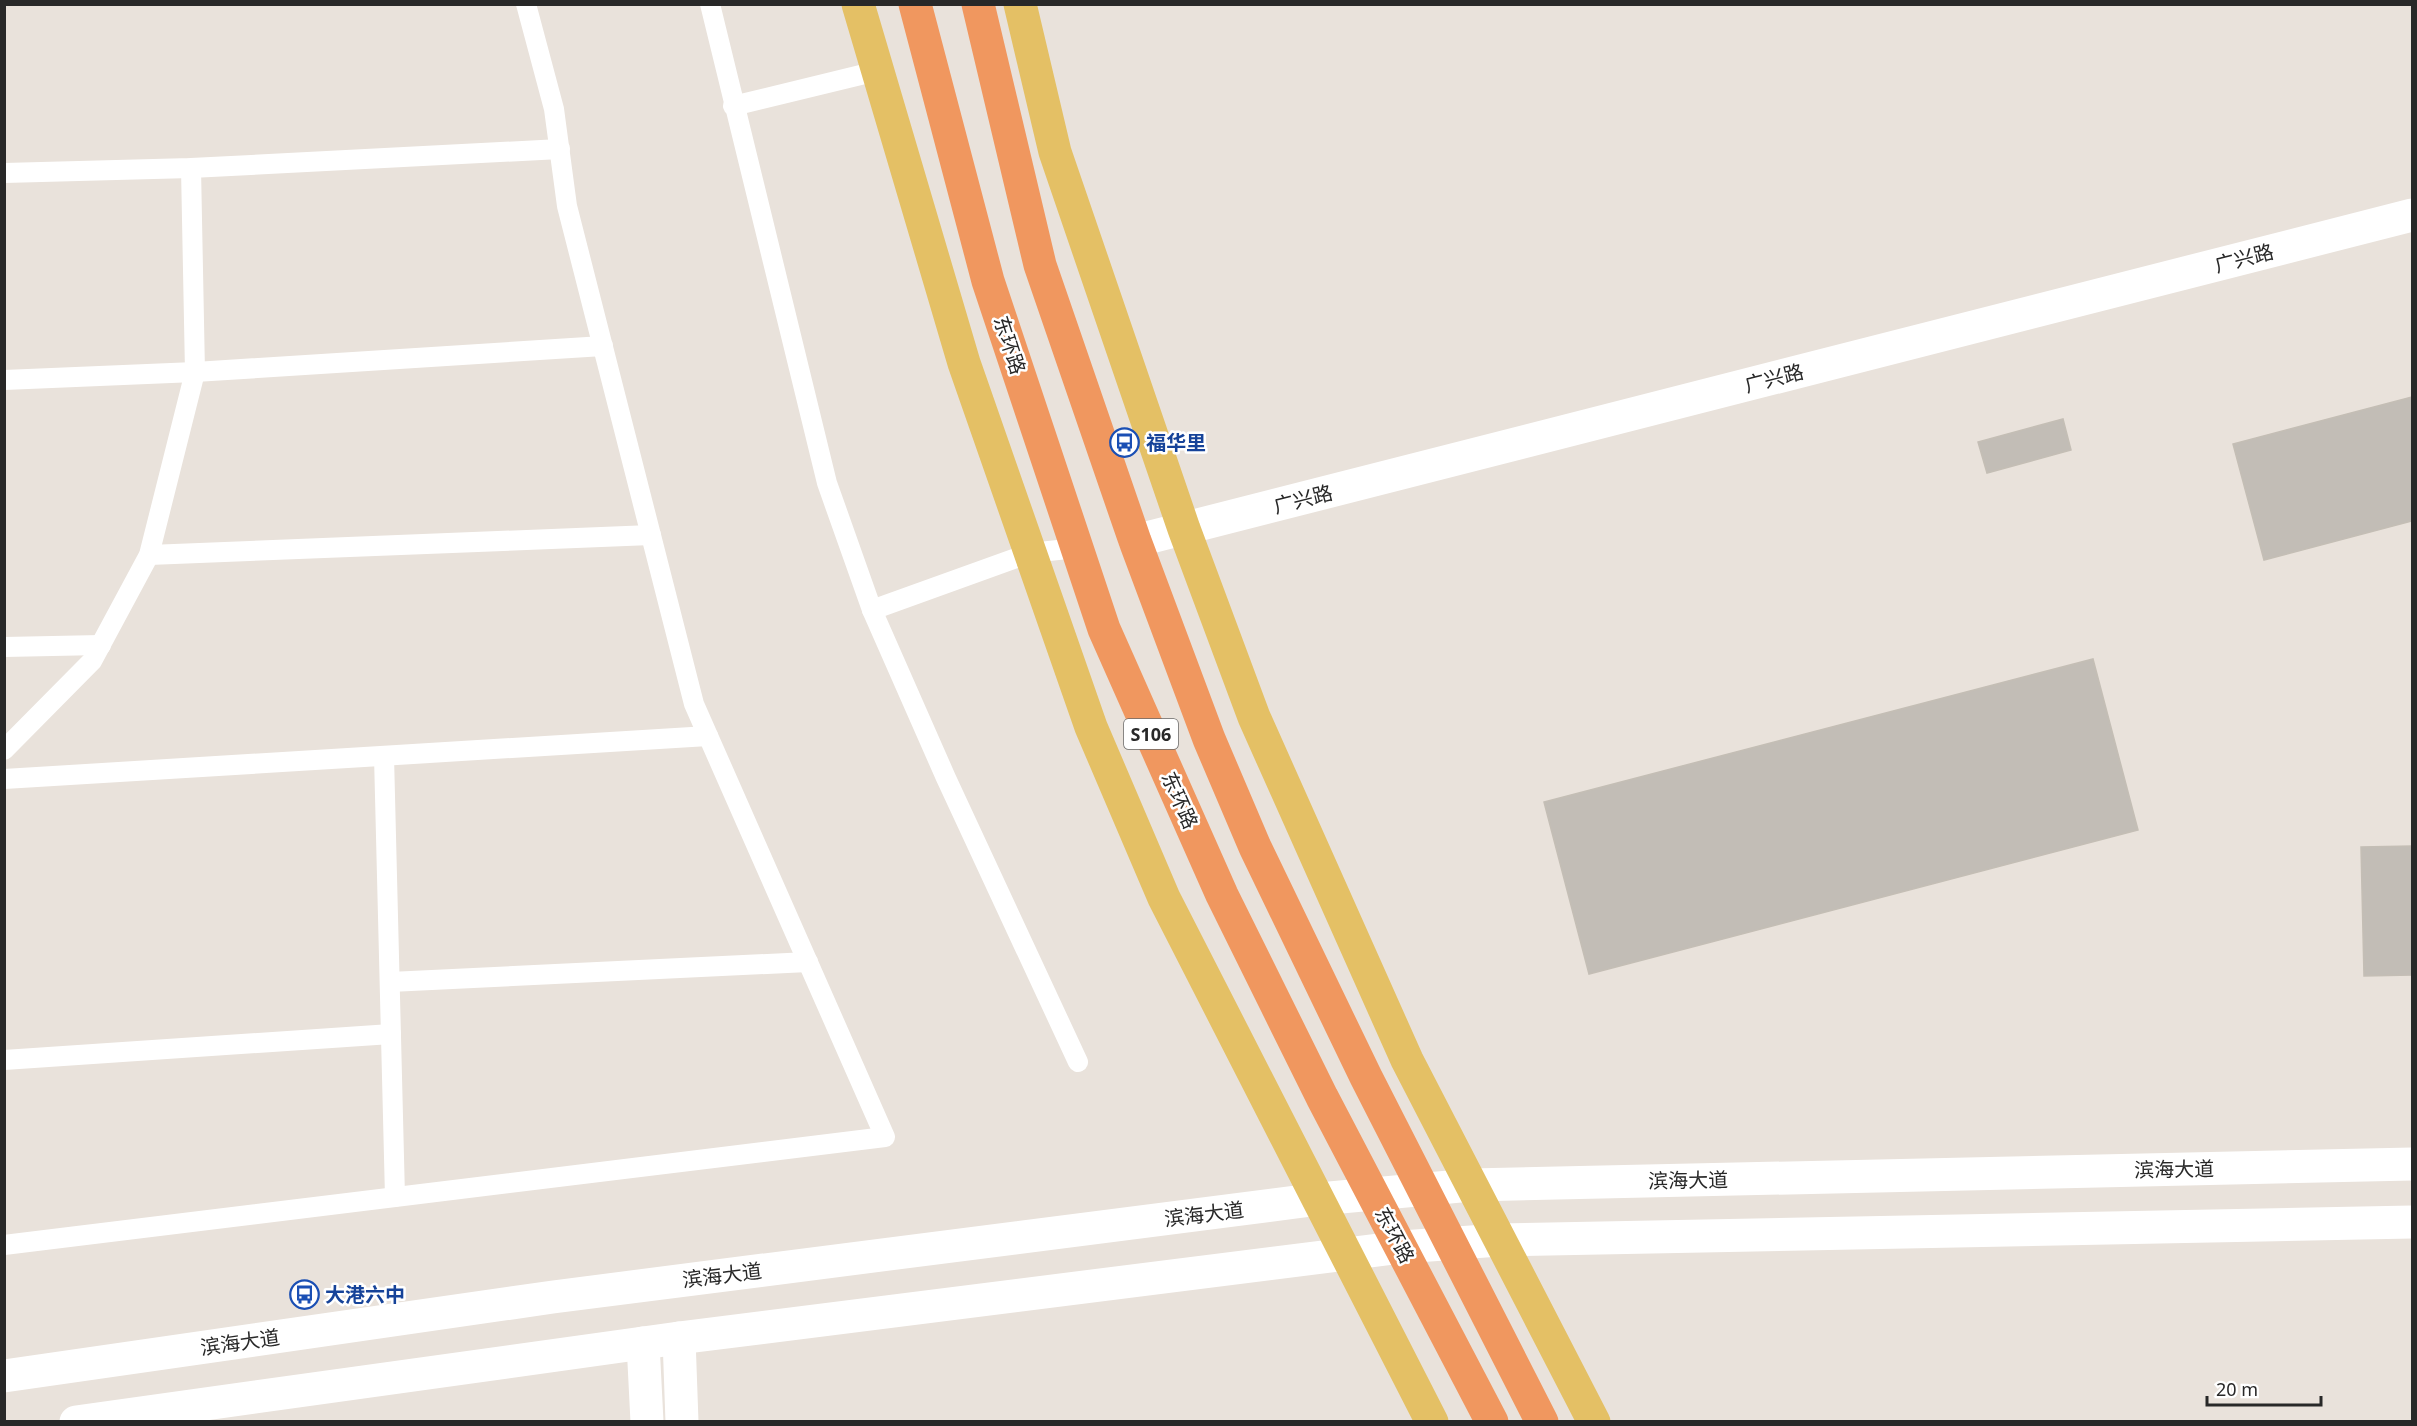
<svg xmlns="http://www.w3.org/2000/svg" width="2417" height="1426" font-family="'Noto Sans','Noto Sans SC',sans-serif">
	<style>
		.building { fill: #c2bdb6; stroke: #c4beb5; stroke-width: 1.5 }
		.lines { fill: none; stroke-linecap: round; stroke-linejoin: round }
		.lane { stroke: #fff; stroke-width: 20 }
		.street { stroke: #fff; stroke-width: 33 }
		.secondary { stroke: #fff; stroke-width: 33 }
		.primary { stroke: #e4c065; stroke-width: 33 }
		.highway { stroke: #f0975f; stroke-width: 33 }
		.labels { text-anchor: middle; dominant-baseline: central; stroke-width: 5; stroke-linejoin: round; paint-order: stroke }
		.shield { fill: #fff; stroke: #686868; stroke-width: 1.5 }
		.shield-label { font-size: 18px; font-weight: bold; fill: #282828 }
		.street-label { font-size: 20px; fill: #282828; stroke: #fff }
		.transit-label { font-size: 20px; font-weight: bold; fill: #164399; stroke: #fff; text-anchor: start }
	</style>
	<rect width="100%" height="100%" fill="#e9e2db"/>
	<!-- building -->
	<g class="building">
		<path d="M2412,397V521L2264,560L2233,444Z"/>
		<path d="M2063,419L2071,450L1987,473L1978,442Z"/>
		<path d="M2093,659L2138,830L1589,974L1544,802Z"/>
		<path d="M2412,846V975L2364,976L2361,847Z"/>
	</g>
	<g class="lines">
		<!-- lane -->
		<g class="lane">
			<path d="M710,4L827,483L872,610L946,778L1078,1062"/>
			<path d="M733,106L877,71"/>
			<path d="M4,173L191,168L560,149"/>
			<path d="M4,380L195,372L603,346"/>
			<path d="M149,555L651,535"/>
			<path d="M872,610L1030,553L1077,548"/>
			<path d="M4,647L101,645"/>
			<path d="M4,750L92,661L149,555L195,372L191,168"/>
			<path d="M384,756L395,1197"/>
			<path d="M4,779L708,736"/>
			<path d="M390,982L808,962"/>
			<path d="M4,1060L391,1034"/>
			<path d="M4,1245L885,1137L694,704L567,206L554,109L526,4"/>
		</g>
		<!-- street -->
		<path class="street" d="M1135,541L2412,215"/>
		<!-- secondary -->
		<g class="secondary">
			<path d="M679,1338L682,1422"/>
			<path d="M643,1343L647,1422"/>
			<path d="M4,1376L553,1297L1319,1199L1471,1185L2412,1164"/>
			<path d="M76,1422L679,1338L1402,1247L1499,1240L2412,1222"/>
		</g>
		<!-- primary -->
		<g class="primary">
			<path d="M858,4L964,363L1091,727L1164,898L1432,1422"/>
			<path d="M1020,4L1055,152L1184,529L1254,717L1407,1060L1594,1422"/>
		</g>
		<!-- highway -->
		<g class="highway">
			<path d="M915,4L988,281L1104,629L1222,895L1322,1097L1492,1422"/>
			<path d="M978,4L1040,265L1135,541L1209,739L1255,847L1366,1077L1542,1422"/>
		</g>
	</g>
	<!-- icons -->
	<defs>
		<symbol id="bus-ring" viewBox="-11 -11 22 22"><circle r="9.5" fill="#fff" stroke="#1a4fb4" stroke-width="1.5"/><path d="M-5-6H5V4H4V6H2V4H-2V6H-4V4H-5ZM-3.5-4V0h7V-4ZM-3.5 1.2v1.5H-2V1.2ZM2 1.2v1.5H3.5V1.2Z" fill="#1a4fb4"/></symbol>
	</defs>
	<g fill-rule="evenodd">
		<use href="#bus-ring" x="1108" y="426" width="33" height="33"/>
		<use href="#bus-ring" x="288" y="1278" width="33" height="33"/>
	</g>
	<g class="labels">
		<!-- shield labels -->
		<rect class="shield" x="1124" y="719" width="54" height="30" rx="4.5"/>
		<g class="shield-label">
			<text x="1151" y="734">S106</text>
		</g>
		<!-- street labels -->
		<g class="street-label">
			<text transform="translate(2244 258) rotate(-14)">广兴路</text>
			<text transform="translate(1010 345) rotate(72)">东环路</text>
			<text transform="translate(1774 378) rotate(-14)">广兴路</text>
			<text transform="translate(1303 499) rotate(-14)">广兴路</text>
			<text transform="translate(1180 800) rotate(66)">东环路</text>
			<text transform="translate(2174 1169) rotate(-1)">滨海大道</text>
			<text transform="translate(1688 1180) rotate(-1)">滨海大道</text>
			<text transform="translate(1204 1214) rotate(-7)">滨海大道</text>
			<text transform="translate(1395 1235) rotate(62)">东环路</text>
			<text transform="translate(722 1275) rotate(-7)">滨海大道</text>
			<text transform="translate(240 1342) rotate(-8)">滨海大道</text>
		</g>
		<!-- transit labels -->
		<g class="transit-label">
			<text x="1146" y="442">福华里</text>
			<text x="325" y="1294">大港六中</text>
		</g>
	</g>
	<!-- border -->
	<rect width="2417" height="1426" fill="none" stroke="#282828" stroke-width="12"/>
	<!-- scale -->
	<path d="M2207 1396v9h114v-9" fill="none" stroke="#282828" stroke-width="3"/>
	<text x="2216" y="1396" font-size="18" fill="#282828" stroke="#ffffff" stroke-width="4.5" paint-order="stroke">20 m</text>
</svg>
